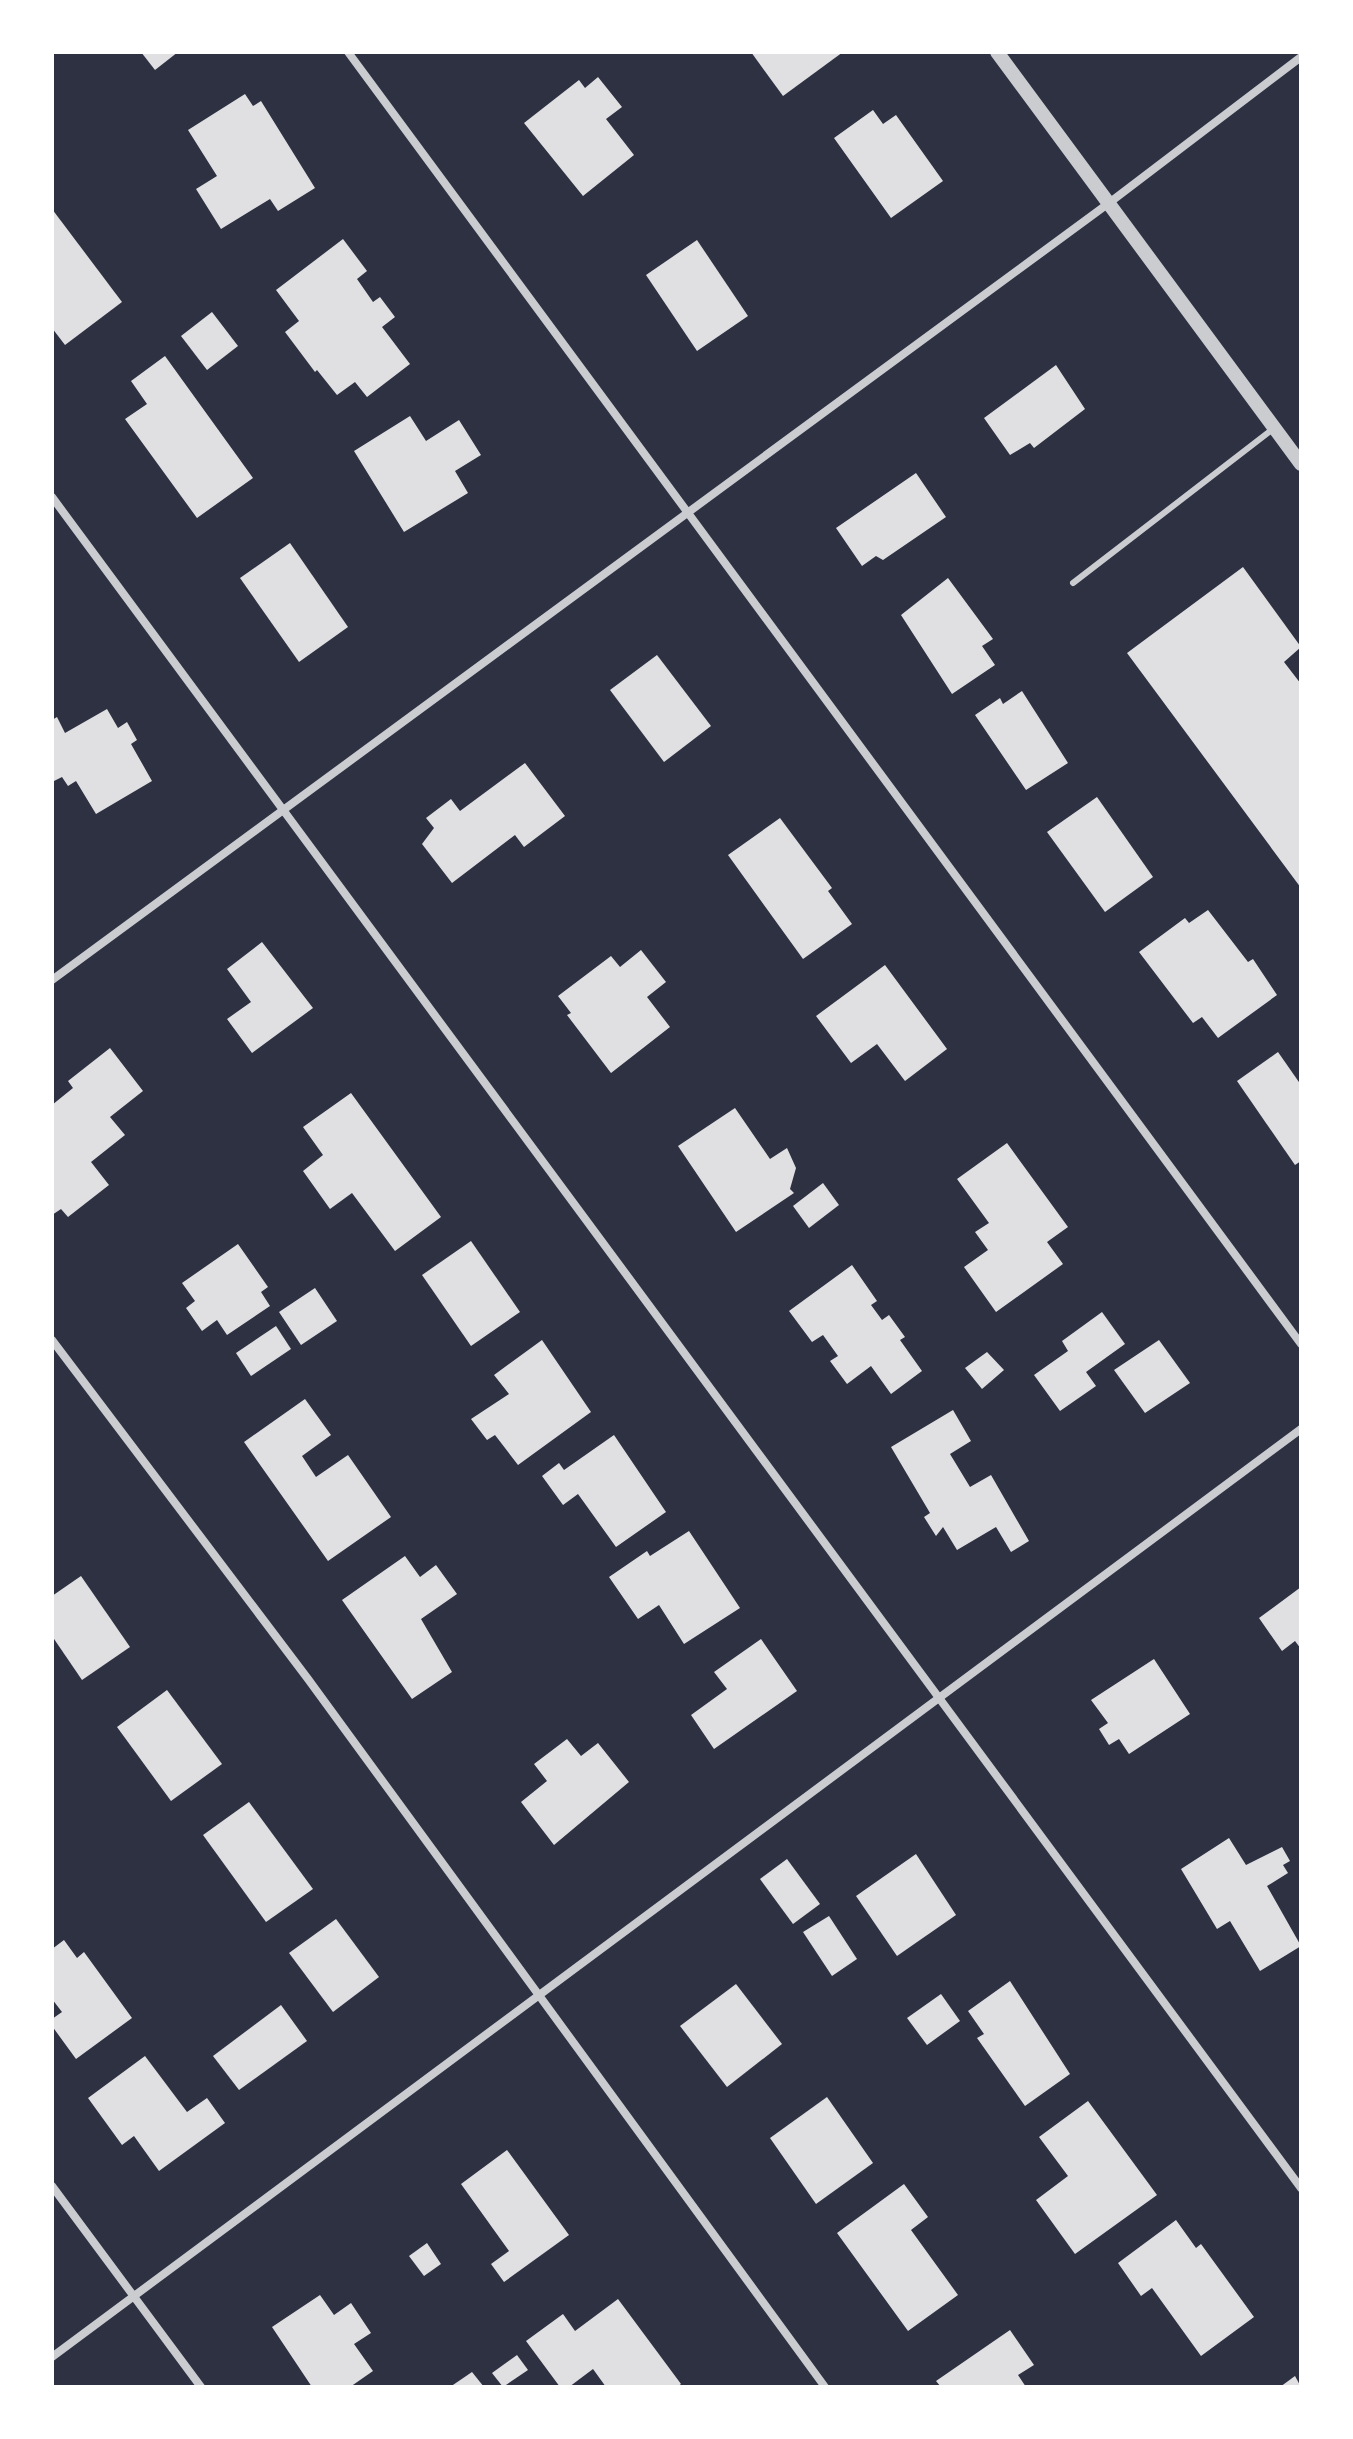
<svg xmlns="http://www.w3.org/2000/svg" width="1353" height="2439" font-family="Poppins,sans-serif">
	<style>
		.building { fill: #e0e0e3 }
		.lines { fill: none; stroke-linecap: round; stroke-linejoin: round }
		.service { stroke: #caccd0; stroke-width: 6 }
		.minor { stroke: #caccd0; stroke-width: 8 }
		.tertiary { stroke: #caccd0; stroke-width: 14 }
	</style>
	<rect width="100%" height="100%" fill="#2d3142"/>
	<!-- building -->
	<g class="building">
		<path d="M141,52H178L155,70Z"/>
		<path d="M751,52H843L783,96Z"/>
		<path d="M598,77L622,107L606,119L634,155L583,196L524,123L579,80L585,88Z"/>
		<path d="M245,94L253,106L261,101L315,188L278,211L270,199L221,229L196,189L217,176L188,130Z"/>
		<path d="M873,110L883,124L896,115L943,181L891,218L834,138Z"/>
		<path d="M52,209L122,302L65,345L52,328Z"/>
		<path d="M343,239L367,271L357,279L373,302L380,297L395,317L382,327L410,364L367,397L355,382L337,395L317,370L315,372L285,332L299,321L276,290Z"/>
		<path d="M697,240L748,316L697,351L646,275Z"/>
		<path d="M212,312L238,346L207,370L181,336Z"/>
		<path d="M165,356L253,478L197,518L125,419L147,404L131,381Z"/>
		<path d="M1056,365L1085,409L1034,448L1030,443L1010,455L984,418Z"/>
		<path d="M410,416L426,441L459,420L481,455L455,471L468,493L404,532L354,451Z"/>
		<path d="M916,473L946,517L883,560L876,556L862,566L836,528Z"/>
		<path d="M290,543L348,627L299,662L240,578Z"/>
		<path d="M1243,567L1301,647L1284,662L1301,684V888L1127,653Z"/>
		<path d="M948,578L993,639L982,646L995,665L952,694L901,615Z"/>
		<path d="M657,655L711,726L664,762L610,690Z"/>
		<path d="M1022,691L1068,763L1026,790L975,715L1000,698L1003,704Z"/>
		<path d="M107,709L118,728L127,722L137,740L131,744L152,781L96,814L76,781L68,786L62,777L52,782V720L57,717L65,733Z"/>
		<path d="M525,763L565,816L524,847L515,835L452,883L422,844L434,828L426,818L451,799L460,811Z"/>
		<path d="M1097,797L1153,877L1105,912L1047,832Z"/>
		<path d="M780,818L832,888L828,891L852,924L803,959L728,855Z"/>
		<path d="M1208,910L1248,962L1253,959L1277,995L1218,1038L1202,1017L1193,1023L1139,952L1185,918L1189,923Z"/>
		<path d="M262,942L313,1008L252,1053L227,1019L251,1002L227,969Z"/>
		<path d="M641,950L666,982L647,997L670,1027L611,1073L567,1015L571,1013L558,996L611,956L620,967Z"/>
		<path d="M885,965L947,1049L905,1081L877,1044L851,1063L816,1016Z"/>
		<path d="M110,1048L143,1091L110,1117L125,1135L91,1162L109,1185L68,1217L61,1209L52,1215V1105L73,1088L68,1081Z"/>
		<path d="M1278,1052L1301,1085V1161L1295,1165L1237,1081Z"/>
		<path d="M351,1093L441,1217L395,1251L352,1193L330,1209L303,1171L323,1155L303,1127Z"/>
		<path d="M735,1108L770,1159L787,1148L796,1168L790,1189L794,1193L736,1232L678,1146Z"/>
		<path d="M1007,1143L1068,1227L1047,1242L1063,1264L996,1312L964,1267L988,1250L975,1232L989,1223L957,1179Z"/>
		<path d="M823,1183L839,1205L809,1228L793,1206Z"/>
		<path d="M471,1241L520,1312L471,1346L422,1275Z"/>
		<path d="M238,1244L268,1287L261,1292L270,1306L227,1335L217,1320L202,1331L186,1308L195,1301L182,1283Z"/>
		<path d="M852,1265L877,1301L871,1305L882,1320L889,1315L905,1337L900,1340L922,1371L891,1394L871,1366L847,1384L830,1361L838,1356L823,1335L812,1342L789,1311Z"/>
		<path d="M315,1288L337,1321L301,1345L279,1312Z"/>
		<path d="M1102,1312L1125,1344L1086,1372L1096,1386L1060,1411L1034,1375L1068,1351L1062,1341Z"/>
		<path d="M276,1326L291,1349L251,1376L236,1353Z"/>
		<path d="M542,1340L591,1412L518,1465L495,1435L487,1440L471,1419L509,1394L494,1375Z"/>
		<path d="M1159,1340L1190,1383L1145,1413L1114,1370Z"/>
		<path d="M987,1352L1004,1370L982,1389L965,1368Z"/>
		<path d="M305,1399L331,1435L302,1456L316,1477L348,1455L391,1517L328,1561L244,1442Z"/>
		<path d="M953,1410L971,1441L950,1454L970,1487L991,1475L1029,1541L1011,1552L996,1527L957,1550L943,1527L936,1536L924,1517L930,1513L891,1447Z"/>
		<path d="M614,1435L666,1512L616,1547L578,1494L563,1505L542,1476L559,1463L564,1470Z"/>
		<path d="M689,1531L740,1608L684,1644L659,1605L638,1619L609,1577L647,1551L650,1556Z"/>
		<path d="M405,1556L420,1577L436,1565L457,1594L421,1619L452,1672L412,1699L342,1600Z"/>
		<path d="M81,1576L130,1647L82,1680L52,1636V1596Z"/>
		<path d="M1301,1587V1649L1295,1641L1282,1651L1259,1618Z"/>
		<path d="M761,1639L797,1691L714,1749L691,1715L727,1689L714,1672Z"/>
		<path d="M1154,1659L1190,1714L1129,1754L1119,1739L1109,1745L1099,1729L1108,1723L1091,1700Z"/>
		<path d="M167,1690L222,1764L171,1801L117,1727Z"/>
		<path d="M567,1739L581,1756L598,1743L629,1782L554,1845L521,1802L547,1781L534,1764Z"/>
		<path d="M249,1802L313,1889L266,1922L203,1835Z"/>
		<path d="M1229,1838L1246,1865L1282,1847L1290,1861L1283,1865L1288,1873L1267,1886L1301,1946L1260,1971L1230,1921L1217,1929L1181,1869Z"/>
		<path d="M916,1854L956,1915L897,1956L856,1896Z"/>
		<path d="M787,1859L820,1904L793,1924L760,1879Z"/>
		<path d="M829,1916L857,1959L832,1976L803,1932Z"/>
		<path d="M336,1919L379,1977L333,2012L289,1953Z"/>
		<path d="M64,1940L77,1958L84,1952L132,2018L76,2059L52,2026V2019L62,2012L52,1999V1949Z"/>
		<path d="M1010,1981L1070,2074L1025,2106L977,2038L984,2034L968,2011Z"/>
		<path d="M736,1984L782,2044L727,2087L680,2026Z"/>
		<path d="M941,1994L960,2021L927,2045L907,2018Z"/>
		<path d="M281,2005L307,2041L239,2090L213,2056Z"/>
		<path d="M145,2056L187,2112L207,2098L225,2123L159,2171L134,2136L122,2145L88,2098Z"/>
		<path d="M827,2097L873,2163L816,2204L770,2138Z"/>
		<path d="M1088,2101L1157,2195L1075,2254L1036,2200L1068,2176L1039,2137Z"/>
		<path d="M507,2150L569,2235L504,2282L491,2264L509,2251L461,2184Z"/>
		<path d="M904,2184L928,2217L911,2230L958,2295L908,2331L837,2233Z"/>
		<path d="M1176,2220L1196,2248L1201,2244L1254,2317L1201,2356L1152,2288L1141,2296L1118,2263Z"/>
		<path d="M427,2243L441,2264L424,2276L409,2256Z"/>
		<path d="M320,2295L334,2315L351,2303L371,2333L354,2344L373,2371L350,2387H312L272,2327Z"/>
		<path d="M618,2299L681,2384L677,2387H606L593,2369L569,2387H560L526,2341L563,2314L575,2331Z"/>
		<path d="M1010,2330L1034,2365L1018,2375L1026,2387H941L936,2381Z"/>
		<path d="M517,2355L528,2370L503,2387L492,2373Z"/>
		<path d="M472,2372L484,2387H450Z"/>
		<path d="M1295,2376L1301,2387H1280Z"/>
	</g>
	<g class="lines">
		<!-- service -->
		<path class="service" d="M1073,583L1273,429"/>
		<!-- minor -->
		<g class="minor">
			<path d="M348,52L1301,1344"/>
			<path d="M52,497L1301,2188"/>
			<path d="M52,980L1109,203L1301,57"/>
			<path d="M52,1340L308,1679L825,2387"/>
			<path d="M52,2186L201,2387"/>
			<path d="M52,2357L1301,1429"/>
		</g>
		<!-- tertiary -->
		<path class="tertiary" d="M997,52L1301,464"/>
	</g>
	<!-- border -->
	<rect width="1353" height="2439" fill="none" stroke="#ffffff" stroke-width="108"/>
</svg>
